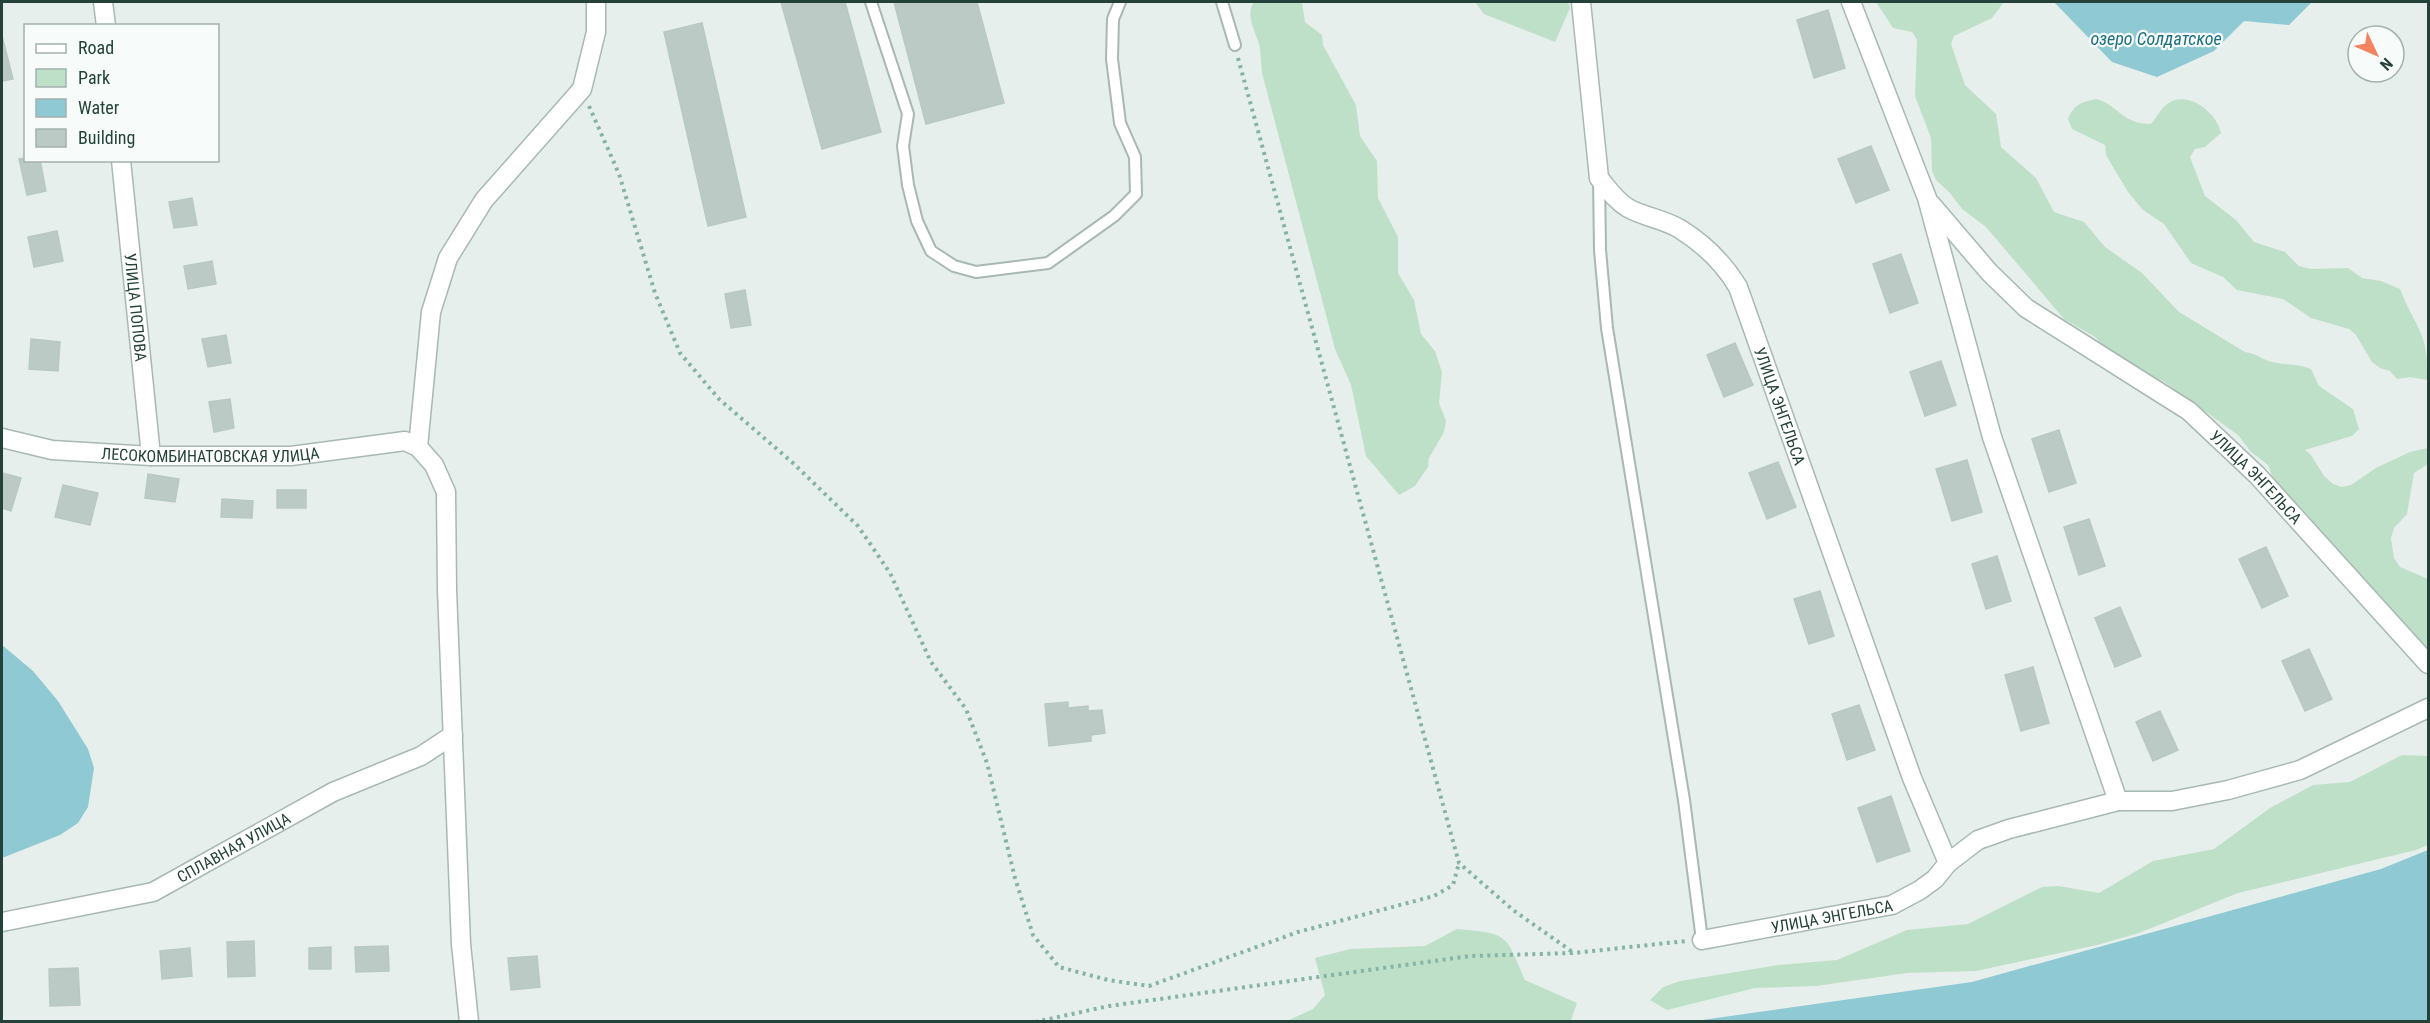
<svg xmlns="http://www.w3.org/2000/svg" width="2430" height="1023" font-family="'Roboto Condensed',sans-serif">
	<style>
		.green { fill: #bfe0c8 }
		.water { fill: #8ec9d4 }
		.building { fill: #bbcac4; stroke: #b8c9c2; stroke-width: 1.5 }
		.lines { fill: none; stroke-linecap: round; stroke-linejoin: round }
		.lane-casing { stroke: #a8b8b2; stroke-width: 14 }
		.street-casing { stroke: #a8b8b2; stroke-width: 21 }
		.path { stroke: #86b3a5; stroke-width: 4; stroke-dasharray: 3 4.5; stroke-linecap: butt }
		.lane { stroke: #fff; stroke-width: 10 }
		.street { stroke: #fff; stroke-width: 18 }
		.labels { text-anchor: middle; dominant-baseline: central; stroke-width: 4.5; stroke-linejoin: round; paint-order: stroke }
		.street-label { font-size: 16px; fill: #24423a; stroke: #f7fbf9 }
		.water-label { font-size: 18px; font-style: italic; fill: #1c6f80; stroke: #f7fbf9 }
	</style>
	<rect width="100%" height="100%" fill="#e6efeb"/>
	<!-- green -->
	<g class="green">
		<path d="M1254,2H1302L1305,22L1322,35L1323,45L1356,105L1360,136L1377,161L1378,198L1398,237V273L1414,300L1421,334L1435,351L1442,372L1439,403L1446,421L1444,432L1429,458L1428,467L1415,486L1399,495L1366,456L1351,385L1335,349L1262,73C1261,65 1261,56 1260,48C1257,34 1244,15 1254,2Z"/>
		<path d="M1475,2H1568L1570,8L1555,42L1484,14Z"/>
		<path d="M1876,2H2004L1992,18L1954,36L1951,44L1965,85L1996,114L2001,147L2036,178L2054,212L2084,222L2105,247L2142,273L2179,312L2245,352C2256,353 2263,360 2272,362C2286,365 2298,364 2311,369L2319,386L2353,409L2359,429L2352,436L2305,450L2311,455L2324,476L2333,484L2342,487L2351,485L2376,468L2410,452L2428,448V464L2414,473L2407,514L2394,528L2391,538L2394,558L2400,567L2428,579V656L2278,493L2268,465L2251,452L2238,435L2163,381L2117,361L2095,337L2064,319L1986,227L1962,209L1950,193L1936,180L1932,171L1931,138L1915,96L1917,40L1912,32L1893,28Z"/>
		<path d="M2097,99C2119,106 2122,124 2151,124C2156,118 2160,110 2166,105C2186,88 2217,112 2221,133L2205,147L2195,149L2190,157L2205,196L2236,220L2254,242L2285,252L2299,266L2311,269L2348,268L2362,278L2381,281L2400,289C2414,326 2430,333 2427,380L2410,377L2397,379L2390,371L2380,368L2372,362L2356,335L2349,329L2311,318L2283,299L2237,290L2223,277L2191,263L2164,224L2143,210L2128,192L2106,155L2105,145L2072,129L2068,119C2074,104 2082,102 2097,99Z"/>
		<path d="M2402,755L2428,756V845L2416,850L2238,893L2139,933L2097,945L1976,971L1907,973L1816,986L1755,988L1667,1010L1650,1000L1663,987L1680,981L1779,965L1837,960L1907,930L1968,924L2042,887L2058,886L2099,893L2153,861L2214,849L2270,808L2313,785L2350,782Z"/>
		<path d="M1457,929C1509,934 1505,933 1525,980L1577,1003L1571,1020L1287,1021L1313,1009L1325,995L1315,958L1350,949L1425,946Z"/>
	</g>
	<!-- water -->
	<g class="water">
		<path d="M2054,2H2312L2289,25L2244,21L2214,51L2157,77L2112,62Z"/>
		<path d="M2,645L33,671L58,701L88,749L94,768L88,807L78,823L60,835L2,858Z"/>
		<path d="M2428,850V1021H1695L1972,982L2381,869Z"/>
	</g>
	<!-- building -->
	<g class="building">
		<path d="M781,2H845L881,132L822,149Z"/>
		<path d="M894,2H977L1004,103L926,124Z"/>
		<path d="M1828,10L1845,68L1814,78L1797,20Z"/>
		<path d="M702,23L746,217L708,226L664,32Z"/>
		<path d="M2,36L13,79L2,81Z"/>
		<path d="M1871,146L1889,190L1856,203L1838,159Z"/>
		<path d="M26,158V160H40L46,191L27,195L19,159Z"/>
		<path d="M192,198L197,225L174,228L169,202Z"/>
		<path d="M57,231L63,261L34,267L28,237Z"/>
		<path d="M1901,254L1918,303L1890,313L1873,264Z"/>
		<path d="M212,261L216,284L188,289L184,266Z"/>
		<path d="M745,290L751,325L731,328L725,294Z"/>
		<path d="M226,335L231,363L208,367L202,339Z"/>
		<path d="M31,339L60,342L58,371L29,369Z"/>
		<path d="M1735,343L1753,385L1724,397L1707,355Z"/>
		<path d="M1941,361L1956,405L1925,416L1910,372Z"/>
		<path d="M230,399L234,428L214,432L209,402Z"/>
		<path d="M2059,430L2076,483L2049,492L2032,439Z"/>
		<path d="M1967,460L1982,512L1952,521L1936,469Z"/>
		<path d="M1778,462L1796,507L1767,519L1749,473Z"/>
		<path d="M2,473L21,478L11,511L2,508Z"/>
		<path d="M148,474L179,479L175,502L145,498Z"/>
		<path d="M63,485L98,493L90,525L55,517Z"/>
		<rect x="277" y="490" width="29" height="18"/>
		<path d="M222,499L253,501L252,518L221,517Z"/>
		<path d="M2089,519L2105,566L2079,575L2064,527Z"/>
		<path d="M2266,547L2288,596L2262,608L2239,559Z"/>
		<path d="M1997,556L2011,601L1986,609L1972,564Z"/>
		<path d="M1820,591L1834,636L1809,644L1794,599Z"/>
		<path d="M2120,607L2141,656L2115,667L2095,618Z"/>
		<path d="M2309,649L2332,699L2305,711L2282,661Z"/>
		<path d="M2033,667L2049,723L2021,731L2005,675Z"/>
		<path d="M1068,702V708L1088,706V711L1102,710L1105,733L1091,735V741L1049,746L1045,704Z"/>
		<path d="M1859,705L1875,750L1847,760L1832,714Z"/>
		<path d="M2160,711L2178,750L2153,761L2136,722Z"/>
		<path d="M1891,796L1910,851L1877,862L1858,808Z"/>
		<path d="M254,941L255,976L228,977L227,942Z"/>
		<path d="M388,946L389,971L356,972L355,947Z"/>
		<path d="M331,947V969H309V948Z"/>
		<path d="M190,948L192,976L162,979L160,951Z"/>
		<path d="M537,956L540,987L511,990L508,958Z"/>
		<path d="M78,968L80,1005L50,1006L49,969Z"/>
	</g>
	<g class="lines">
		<defs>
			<g id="lane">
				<path d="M871,2L908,114L903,146L908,185L917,221L931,251L954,266L976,272L1048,263L1114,216L1136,194L1135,157L1120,123L1112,59L1113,19L1120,2"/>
				<path d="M1222,2L1235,45"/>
				<path d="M1599,178L1600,250L1607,328L1684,800L1702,940"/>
			</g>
			<g id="street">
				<path d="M103,2L106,26"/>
				<path id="s1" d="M1581,2L1599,178C1608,189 1616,201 1628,208C1644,217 1664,219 1680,229C1704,244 1723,262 1738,287L1912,778L1948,863"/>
				<path d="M1851,2L1927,198L1992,437L2118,801"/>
				<path id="s2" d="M121,160L151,456"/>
				<path id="s3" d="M1931,204L1989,272L2026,308L2189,411L2257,475L2428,664"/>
				<path id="s4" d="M2,438L52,450L151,456H291L405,441L418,447L434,465L446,492L447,590L461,944L469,1022"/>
				<path d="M418,447L431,312L448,258L484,200L582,89L596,32V2"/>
				<path id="s5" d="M2,922L153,892L333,792L421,756L453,735"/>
				<path id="s6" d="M1702,940L1892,905L1920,890L1935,879L1948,863L1978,840L2009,829L2118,801H2172L2228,790L2300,770L2428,708"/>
			</g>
		</defs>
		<!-- lane casing -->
		<use href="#lane" class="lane-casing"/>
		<!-- street casing -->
		<use href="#street" class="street-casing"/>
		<!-- path -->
		<g class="path">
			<path d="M1238,58L1459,863L1513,910L1574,953"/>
			<path d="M589,106L619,174L655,293L680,353L719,399L793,463L858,526L890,573L931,662L966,709L987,763L1015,878L1033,935L1059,967L1108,980L1149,986L1298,932L1434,896L1453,885L1459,863"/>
			<path d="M1035,1022L1109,1006L1470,956L1574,953L1686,941"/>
		</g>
		<!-- lane -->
		<use href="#lane" class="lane"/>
		<!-- street -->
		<use href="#street" class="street"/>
	</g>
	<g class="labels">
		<!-- street labels -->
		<g class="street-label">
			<text stroke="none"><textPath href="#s2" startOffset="148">УЛИЦА ПОПОВА</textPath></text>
			<text stroke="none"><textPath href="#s1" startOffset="484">УЛИЦА ЭНГЕЛЬСА</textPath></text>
			<text stroke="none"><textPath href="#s4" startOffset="210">ЛЕСОКОМБИНАТОВСКАЯ УЛИЦА</textPath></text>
			<text stroke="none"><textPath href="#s3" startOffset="428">УЛИЦА ЭНГЕЛЬСА</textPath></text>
			<text stroke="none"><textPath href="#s5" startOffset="246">СПЛАВНАЯ УЛИЦА</textPath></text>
			<text stroke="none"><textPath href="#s6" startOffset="132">УЛИЦА ЭНГЕЛЬСА</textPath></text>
		</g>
		<!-- water labels -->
		<g class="water-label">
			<text x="2156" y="38">озеро Солдатское</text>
		</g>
	</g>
	<!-- border -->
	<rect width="2430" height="1023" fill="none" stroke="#24423a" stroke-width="6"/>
	<!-- legend -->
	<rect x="24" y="24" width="195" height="138" fill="#f7fbf9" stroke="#a3b1ad" stroke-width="1.5"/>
	<rect x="36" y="44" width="30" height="9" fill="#ffffff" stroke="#a3b1ad" stroke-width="1.5"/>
	<text x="78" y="54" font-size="18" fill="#24423a">Road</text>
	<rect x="36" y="69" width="30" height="18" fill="#bfe0c8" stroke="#a3b1ad" stroke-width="1.5"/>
	<text x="78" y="84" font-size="18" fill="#24423a">Park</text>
	<rect x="36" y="99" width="30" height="18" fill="#8ec9d4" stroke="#a3b1ad" stroke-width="1.5"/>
	<text x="78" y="114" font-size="18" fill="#24423a">Water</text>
	<rect x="36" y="129" width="30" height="18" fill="#bbcac4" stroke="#a3b1ad" stroke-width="1.5"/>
	<text x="78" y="144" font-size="18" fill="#24423a">Building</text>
	<!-- north arrow -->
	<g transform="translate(2376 54) rotate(134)"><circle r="28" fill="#f7fbf9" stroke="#a3b1ad" stroke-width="1.5"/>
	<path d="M0-4.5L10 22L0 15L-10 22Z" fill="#f4845f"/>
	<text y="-9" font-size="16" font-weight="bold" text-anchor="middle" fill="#24423a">N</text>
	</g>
</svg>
